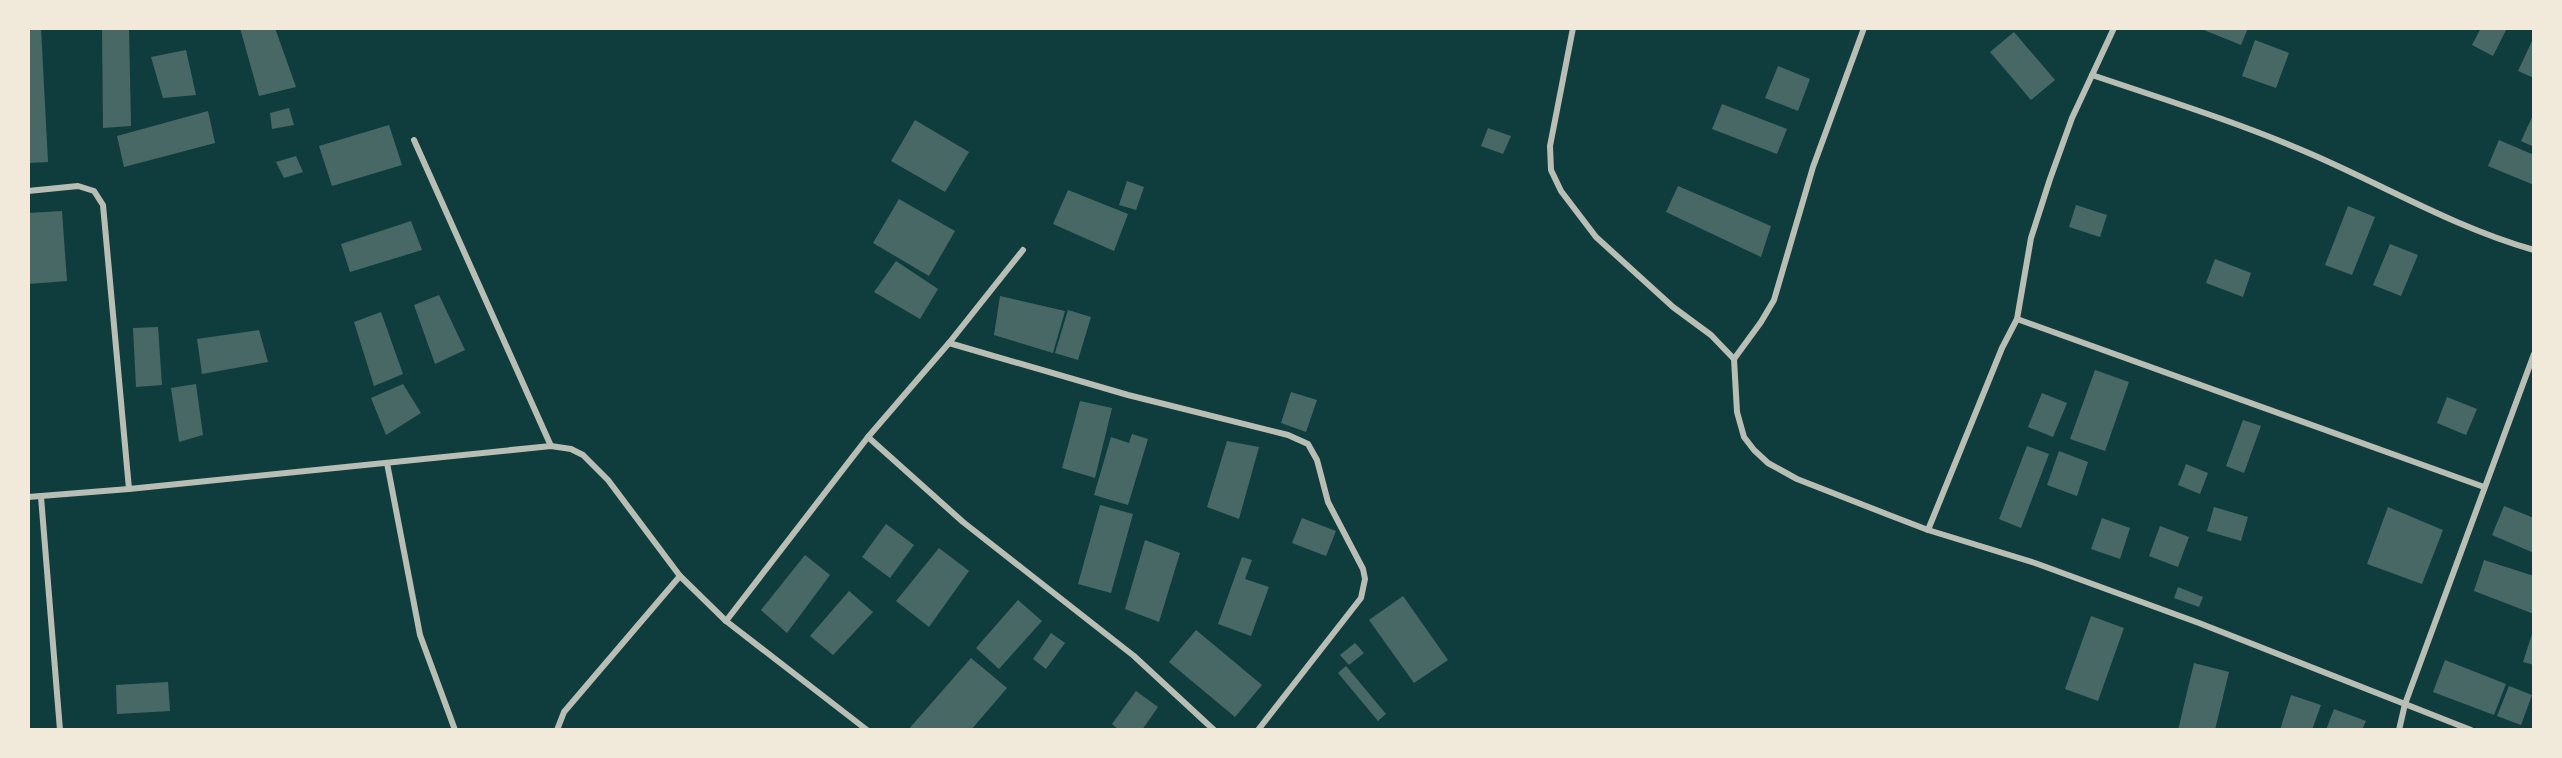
<svg xmlns="http://www.w3.org/2000/svg" width="2562" height="758" font-family="'Crimson Pro',serif">
	<style>
		.building { fill: #486865 }
		.lines { fill: none; stroke-linecap: round; stroke-linejoin: round }
		.minor { stroke: #b8beb3; stroke-width: 6 }
	</style>
	<rect width="100%" height="100%" fill="#0f3d3e"/>
	<!-- building -->
	<g class="building">
		<path d="M28,28H41L48,162L28,163Z"/>
		<path d="M102,28H129L131,126L103,128Z"/>
		<path d="M240,28H275L296,87L259,96Z"/>
		<path d="M2199,28H2248L2241,45Z"/>
		<path d="M2481,28H2507L2493,56L2472,45Z"/>
		<path d="M2014,32L2055,80L2031,100L1990,52Z"/>
		<path d="M2255,40L2289,53L2276,88L2242,76Z"/>
		<path d="M2532,41L2534,42V78L2518,71Z"/>
		<path d="M186,50L196,95L163,98L151,57Z"/>
		<path d="M1778,66L1810,79L1798,111L1765,98Z"/>
		<path d="M1722,104L1787,129L1777,154L1712,129Z"/>
		<path d="M289,108L294,125L272,129L270,113Z"/>
		<path d="M208,111L215,143L124,167L117,136Z"/>
		<path d="M2534,113V147L2521,141Z"/>
		<path d="M915,120L969,152L945,192L891,161Z"/>
		<path d="M389,125L402,165L332,186L319,146Z"/>
		<path d="M1488,128L1511,136L1503,154L1481,146Z"/>
		<path d="M2499,140L2534,155V185L2488,166Z"/>
		<path d="M296,156L303,172L284,178L276,162Z"/>
		<path d="M1127,181L1144,187L1136,210L1119,205Z"/>
		<path d="M1678,186L1771,226L1761,257L1666,212Z"/>
		<path d="M1068,190L1128,214L1114,251L1053,224Z"/>
		<path d="M899,199L955,231L929,276L873,243Z"/>
		<path d="M2076,205L2107,215L2100,237L2069,227Z"/>
		<path d="M2348,206L2375,217L2352,275L2325,265Z"/>
		<path d="M62,211L67,281L28,284V213Z"/>
		<path d="M411,221L422,250L350,272L341,244Z"/>
		<path d="M2390,244L2418,255L2401,296L2373,285Z"/>
		<path d="M2215,259L2251,273L2243,297L2206,283Z"/>
		<path d="M896,261L938,289L920,319L874,292Z"/>
		<path d="M439,295L465,350L435,364L414,305Z"/>
		<path d="M1000,296L1065,311L1053,353L994,335Z"/>
		<path d="M1068,310L1091,317L1078,360L1055,353Z"/>
		<path d="M381,312L403,374L374,386L354,322Z"/>
		<path d="M158,327L162,385L136,387L133,328Z"/>
		<path d="M259,330L268,362L202,374L197,339Z"/>
		<path d="M2095,370L2129,382L2105,451L2070,439Z"/>
		<path d="M196,384L203,435L179,442L171,388Z"/>
		<path d="M403,384L421,413L386,435L371,398Z"/>
		<path d="M1291,392L1317,400L1306,432L1281,423Z"/>
		<path d="M2042,393L2067,403L2053,437L2028,427Z"/>
		<path d="M2447,397L2477,409L2466,435L2437,423Z"/>
		<path d="M1080,401L1112,408L1095,478L1062,468Z"/>
		<path d="M2243,420L2261,426L2244,473L2226,466Z"/>
		<path d="M1132,434L1148,439L1128,505L1094,495L1111,437L1129,443Z"/>
		<path d="M1227,441L1259,447L1239,519L1207,507Z"/>
		<path d="M2027,446L2049,454L2021,528L1999,519Z"/>
		<path d="M2059,451L2088,462L2077,496L2047,485Z"/>
		<path d="M2186,464L2208,473L2200,494L2178,485Z"/>
		<path d="M1100,505L1133,514L1111,593L1078,584Z"/>
		<path d="M2504,506L2534,518V553L2492,535Z"/>
		<path d="M2214,507L2248,517L2241,541L2207,531Z"/>
		<path d="M2388,507L2443,530L2422,584L2367,564Z"/>
		<path d="M1302,518L1336,531L1326,556L1292,543Z"/>
		<path d="M2102,518L2130,528L2120,559L2091,549Z"/>
		<path d="M886,524L914,545L890,578L862,557Z"/>
		<path d="M2160,526L2189,537L2178,567L2149,556Z"/>
		<path d="M1145,540L1180,553L1159,622L1125,609Z"/>
		<path d="M939,548L969,571L929,627L896,601Z"/>
		<path d="M805,555L830,575L787,633L761,610Z"/>
		<path d="M1242,557L1252,560L1245,579L1269,587L1251,636L1218,624Z"/>
		<path d="M2484,560L2534,576V614L2474,591Z"/>
		<path d="M2178,587L2203,597L2199,607L2174,598Z"/>
		<path d="M849,591L873,612L833,655L810,636Z"/>
		<path d="M1403,596L1448,660L1414,683L1369,620Z"/>
		<path d="M1018,600L1042,621L999,669L976,648Z"/>
		<path d="M2091,616L2124,628L2098,701L2065,689Z"/>
		<path d="M1196,630L1262,685L1235,717L1169,662Z"/>
		<path d="M2533,631H2534V665L2523,662Z"/>
		<path d="M1051,633L1065,643L1046,669L1033,659Z"/>
		<path d="M1355,643L1364,653L1349,665L1340,655Z"/>
		<path d="M971,658L1007,688L971,730H908Z"/>
		<path d="M2445,660L2506,684L2494,715L2433,692Z"/>
		<path d="M2194,663L2229,672L2215,730H2178Z"/>
		<path d="M1346,666L1386,714L1378,721L1338,673Z"/>
		<path d="M168,682L170,711L117,714L116,685Z"/>
		<path d="M2509,686L2532,695L2521,725L2497,716Z"/>
		<path d="M1136,691L1158,707L1142,730H1119L1112,724Z"/>
		<path d="M2291,695L2321,705L2312,730H2280Z"/>
		<path d="M2334,709L2366,721L2362,730H2326Z"/>
	</g>
	<g class="lines">
		<!-- minor -->
		<g class="minor">
			<path d="M1573,28L1550,146L1551,170L1561,191L1596,237L1673,307L1711,335L1734,359"/>
			<path d="M1864,28L1813,167L1774,300L1761,322L1734,359L1737,412L1744,437L1754,450L1768,463L1797,479L1889,515L1928,530L2035,563L2199,623L2471,730"/>
			<path d="M2092,75C2166,100 2240,123 2311,154C2385,186 2456,228 2534,250"/>
			<path d="M414,140L551,446"/>
			<path d="M28,191L78,186L94,191L103,205L129,489"/>
			<path d="M2017,319L2484,487"/>
			<path d="M949,343L1128,395L1288,435L1308,444L1317,460L1328,502L1363,569L1365,579L1361,598L1258,730"/>
			<path d="M868,437L963,522L1134,656L1214,730"/>
			<path d="M387,463L420,635L455,730"/>
			<path d="M28,497L129,489L551,446L571,449L583,455L608,480L680,576L726,621L867,730"/>
			<path d="M41,497L60,730"/>
			<path d="M1928,530L2002,348L2017,319L2031,238L2050,179L2072,118L2114,28"/>
			<path d="M726,621L868,437L949,343L1023,250"/>
			<path d="M557,730L564,712L680,576"/>
			<path d="M2399,730L2405,704L2534,354"/>
		</g>
	</g>
	<!-- border -->
	<rect width="2562" height="758" fill="none" stroke="#f1e9da" stroke-width="60"/>
</svg>
